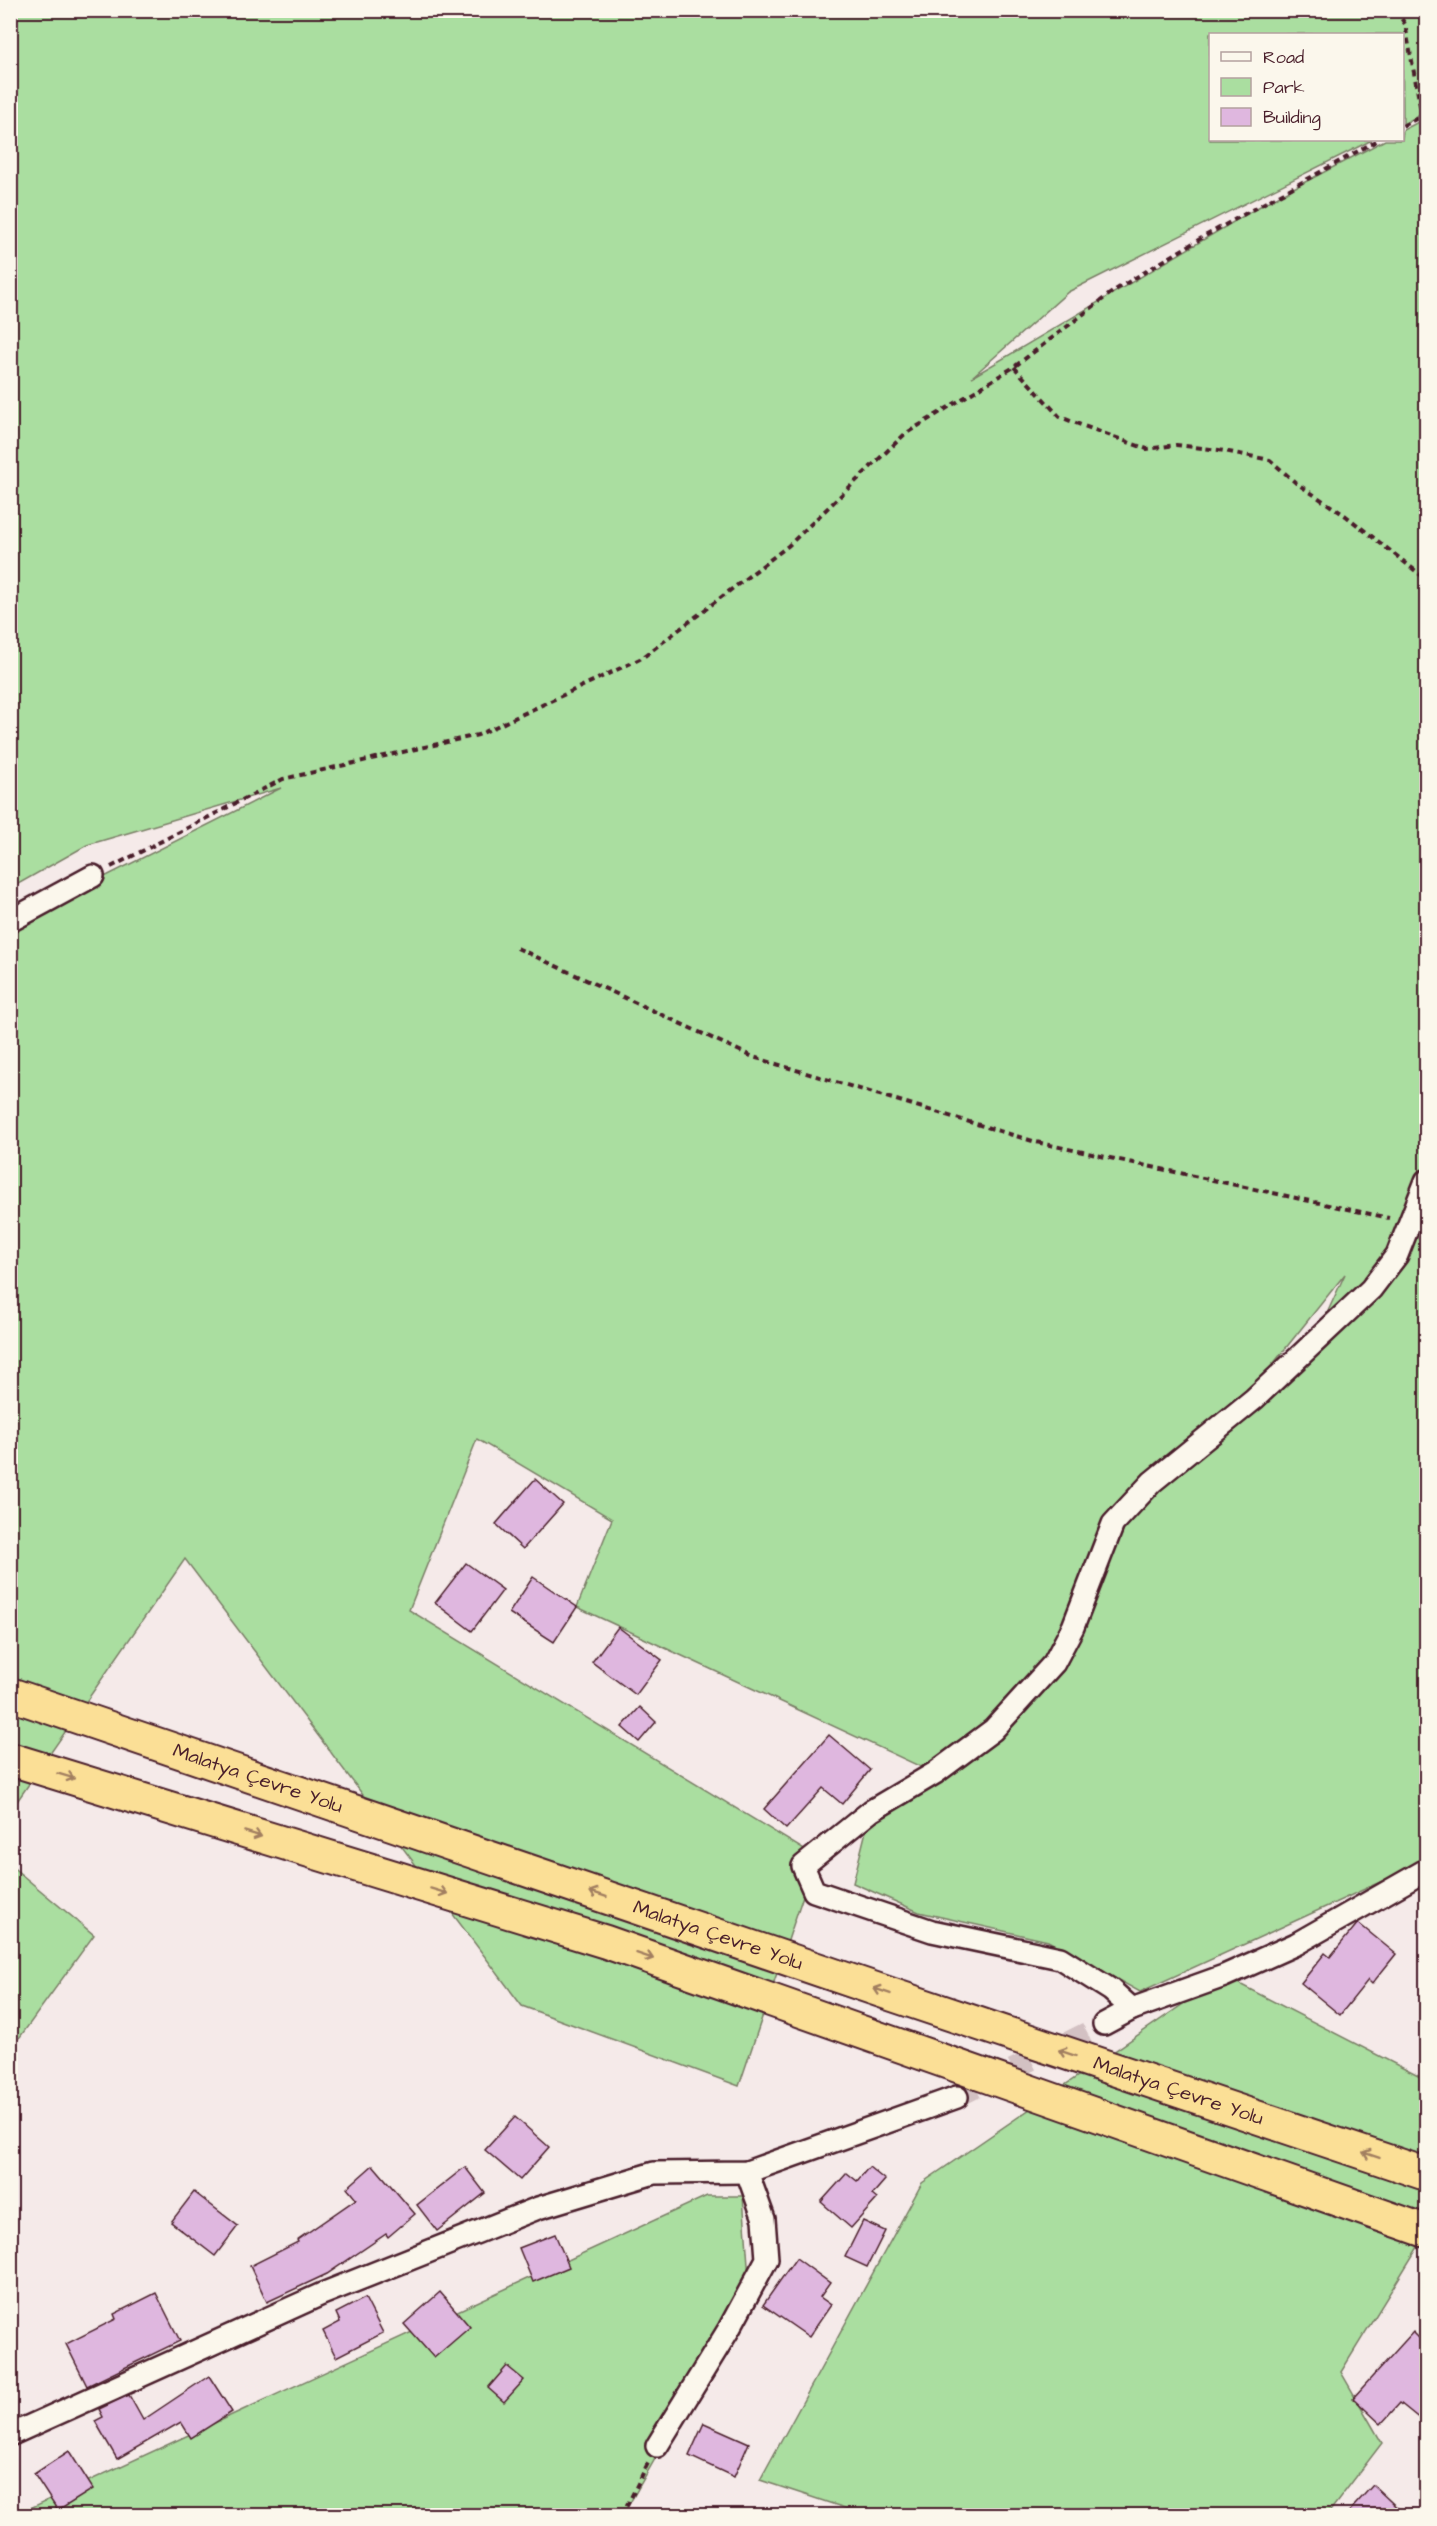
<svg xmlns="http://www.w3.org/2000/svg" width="1437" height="2526" font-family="'Architects Daughter',sans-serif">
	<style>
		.green { fill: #aadea0; stroke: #7a7e66; stroke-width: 1.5; fill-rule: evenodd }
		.building { fill: #dfb7df; stroke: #4a1f2b; stroke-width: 1.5 }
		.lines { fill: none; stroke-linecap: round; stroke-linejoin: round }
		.minor-tunnel { stroke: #d3c1c3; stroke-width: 21; stroke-dasharray: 21 10; stroke-linecap: butt }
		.minor-casing { stroke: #4a1f2b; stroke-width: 26 }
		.highway-casing { stroke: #4a1f2b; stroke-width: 36 }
		.path { stroke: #4a1f2b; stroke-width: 4; stroke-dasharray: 6 4.5; stroke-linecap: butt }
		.minor { stroke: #fbf7ec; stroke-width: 21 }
		.highway { stroke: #fbdf96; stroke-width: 32 }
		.oneway { stroke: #a27f60 }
		.labels { text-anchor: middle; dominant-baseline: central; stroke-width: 5; stroke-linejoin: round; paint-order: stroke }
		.street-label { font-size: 20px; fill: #4a1f2b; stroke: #fbf7ec }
	</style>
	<rect width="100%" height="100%" fill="#f5eae9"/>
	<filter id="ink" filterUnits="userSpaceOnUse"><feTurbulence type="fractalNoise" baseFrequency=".0167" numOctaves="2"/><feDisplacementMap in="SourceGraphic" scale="12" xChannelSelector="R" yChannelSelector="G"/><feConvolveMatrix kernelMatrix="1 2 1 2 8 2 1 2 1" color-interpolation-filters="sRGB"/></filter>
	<g filter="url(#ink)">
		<!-- green -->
		<g class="green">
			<path d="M11,11H1426V112L1403,124L1402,34H1210V140H1372L1068,292L972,377L1267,202L1385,140H1402L1403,130L1426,118V1861L1140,1992L1048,1941L919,1912L853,1883L871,1811L930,1771L577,1607L612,1519L477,1439L409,1610L816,1857L739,2086L522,2006L185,1559L11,1810V924L281,788L87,845L11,888ZM1345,1274L1306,1359L1217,1434Z"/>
			<path d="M10,1865L94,1935L20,2037L11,2043Z"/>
			<path d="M1224,1976L1426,2080V2234L1341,2372L1382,2443L1327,2515H866L760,2480L922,2183Z"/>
			<path d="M707,2196H743L750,2292L623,2515L18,2516L17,2514Z"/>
		</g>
		<!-- building -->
		<g class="building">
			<path d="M535,1479L563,1504L523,1549L496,1524Z"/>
			<path d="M466,1563L503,1590L472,1631L435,1603Z"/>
			<path d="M533,1577L577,1607L554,1642L509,1613Z"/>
			<path d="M618,1627L662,1660L636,1695L592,1662Z"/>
			<path d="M640,1707L656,1722L639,1742L622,1727Z"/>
			<path d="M829,1735L870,1770L842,1804L823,1788L786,1829L764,1809Z"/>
			<path d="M1358,1923L1396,1954L1372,1984L1368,1980L1340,2015L1301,1983L1325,1953L1330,1957Z"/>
			<path d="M515,2117L549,2147L520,2180L485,2150Z"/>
			<path d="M373,2165L415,2214L388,2237L386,2234L327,2274L267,2302L250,2266L298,2242L297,2240L356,2199L347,2188Z"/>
			<path d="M465,2167L485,2193L437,2231L417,2205Z"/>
			<path d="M869,2167L885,2180L872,2195L877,2199L851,2228L821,2202L847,2173L857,2181Z"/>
			<path d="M194,2192L238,2226L215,2256L171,2222Z"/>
			<path d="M863,2221L885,2231L867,2267L845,2257Z"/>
			<path d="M555,2234L569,2267L533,2282L519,2248Z"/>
			<path d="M796,2258L830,2283L820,2297L831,2305L809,2337L763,2305Z"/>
			<path d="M440,2292L470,2327L434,2358L404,2324Z"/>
			<path d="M156,2293L180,2341L87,2386L66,2344L116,2319L114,2314Z"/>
			<path d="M365,2298L383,2333L336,2357L323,2331L340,2322L336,2313Z"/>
			<path d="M1413,2332L1426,2345V2424L1400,2403L1381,2424L1353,2398Z"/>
			<path d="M507,2366L524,2380L504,2402L488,2388Z"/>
			<path d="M209,2376L232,2412L191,2438L181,2422L117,2459L95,2421L103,2417L99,2409L129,2395L143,2420Z"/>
			<path d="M704,2423L749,2443L734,2477L689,2456Z"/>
			<path d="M69,2451L93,2489L58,2511L34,2474Z"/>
			<path d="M1373,2485L1406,2516H1345Z"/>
		</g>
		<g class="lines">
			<!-- minor-tunnel -->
			<path class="minor-tunnel" d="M957,2097L1104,2024"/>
			<defs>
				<g id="minor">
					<path d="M10,921L93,876"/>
					<path d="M1132,2009L1224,1976L1296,1944L1426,1870"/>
					<path d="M1104,2024L1132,2009L1111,1990L1060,1958L932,1931L814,1891L803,1866L871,1811L935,1773L993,1730L1054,1663L1073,1627L1113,1524L1152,1482L1254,1399L1371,1289L1397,1255L1426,1181"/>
					<path d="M10,2435L322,2294L538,2208L654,2173L747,2172L957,2097"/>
					<path d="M657,2446L729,2329L767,2259L764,2219L747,2172"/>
				</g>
				<g id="highway">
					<path id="s1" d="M10,1694L893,1995L1426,2174"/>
					<path d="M10,1759L606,1942L1426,2231"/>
				</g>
			</defs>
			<!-- minor casing -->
			<use href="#minor" class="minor-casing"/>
			<!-- highway casing -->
			<use href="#highway" class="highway-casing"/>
			<!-- path -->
			<g class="path">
				<path d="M1396,10L1405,24L1422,116L1402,126"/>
				<path d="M1014,367L1060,417L1081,425L1147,449L1176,445L1219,450L1270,460L1296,483L1346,516L1426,579"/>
				<path d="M111,867L283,779L478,735L642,658L788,546L905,434L1014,367L1115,290L1205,236L1378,140"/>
				<path d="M517,948L753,1057L1036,1142L1389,1218"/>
				<path d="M622,2516L648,2463"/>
			</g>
			<!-- minor -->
			<use href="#minor" class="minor"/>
			<!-- highway -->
			<use href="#highway" class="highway"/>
		</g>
		<!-- one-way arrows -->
		<defs><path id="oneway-shaft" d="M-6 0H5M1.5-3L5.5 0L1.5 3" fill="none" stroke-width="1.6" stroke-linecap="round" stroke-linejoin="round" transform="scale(1.5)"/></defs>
		<g class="oneway">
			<use href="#oneway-shaft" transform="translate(66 1776) rotate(17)"/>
			<use href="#oneway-shaft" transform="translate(253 1834) rotate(17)"/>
			<use href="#oneway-shaft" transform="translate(439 1891) rotate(17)"/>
			<use href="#oneway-shaft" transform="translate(598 1894) rotate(-161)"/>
			<use href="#oneway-shaft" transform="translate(645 1956) rotate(19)"/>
			<use href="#oneway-shaft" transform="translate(882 1991) rotate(-161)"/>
			<use href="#oneway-shaft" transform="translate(1067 2053) rotate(-161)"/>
			<use href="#oneway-shaft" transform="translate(1371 2155) rotate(-161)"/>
		</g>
	</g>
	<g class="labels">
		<!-- street labels -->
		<g class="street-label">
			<text stroke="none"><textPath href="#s1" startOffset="262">Malatya Çevre Yolu</textPath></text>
			<text stroke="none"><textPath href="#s1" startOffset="748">Malatya Çevre Yolu</textPath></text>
			<text stroke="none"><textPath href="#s1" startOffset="1234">Malatya Çevre Yolu</textPath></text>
		</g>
	</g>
	<!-- margin -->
	<rect width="1437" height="2526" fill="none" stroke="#fbf7ec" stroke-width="36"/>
	<rect x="18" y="18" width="1401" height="2490" fill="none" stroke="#4a1f2b" stroke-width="2" filter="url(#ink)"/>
	<!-- legend -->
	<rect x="1209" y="33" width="195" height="108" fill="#fbf7ec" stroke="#b4a19f" stroke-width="1.5"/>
	<rect x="1221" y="52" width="30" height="9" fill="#fbf7ec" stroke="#b4a19f" stroke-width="1.5"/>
	<text x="1263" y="63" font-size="18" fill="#4a1f2b">Road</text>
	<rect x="1221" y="78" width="30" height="18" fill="#aadea0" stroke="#b4a19f" stroke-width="1.5"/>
	<text x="1263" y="93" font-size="18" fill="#4a1f2b">Park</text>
	<rect x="1221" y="108" width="30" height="18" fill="#dfb7df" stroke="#b4a19f" stroke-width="1.5"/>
	<text x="1263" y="123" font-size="18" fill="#4a1f2b">Building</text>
</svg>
